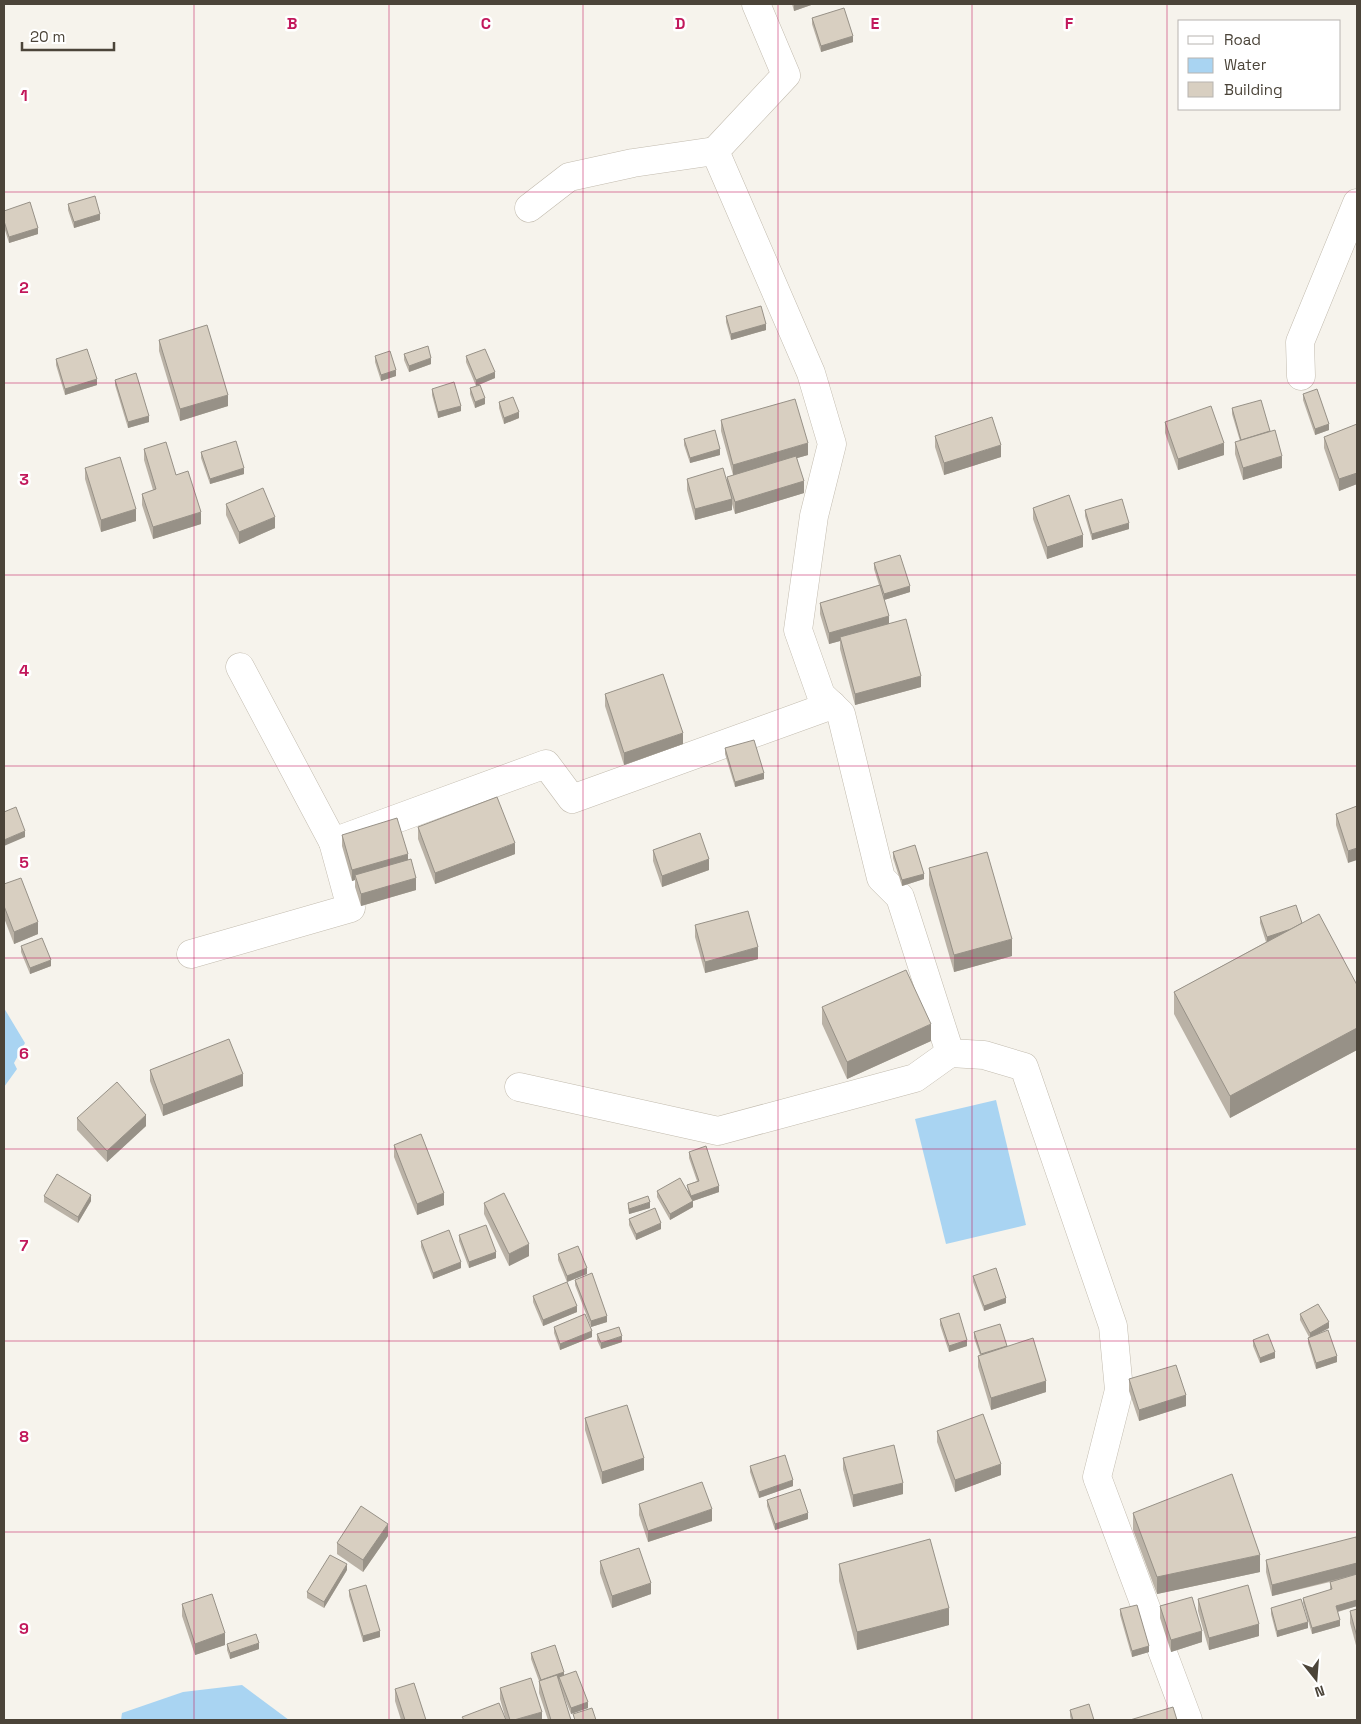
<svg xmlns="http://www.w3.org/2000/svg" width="1361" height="1724" font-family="'Space Grotesk',sans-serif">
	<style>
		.water { fill: #a9d4f2 }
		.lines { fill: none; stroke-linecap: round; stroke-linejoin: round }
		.street-casing { stroke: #c2bbae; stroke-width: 29 }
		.street { stroke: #fff; stroke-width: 28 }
		.wall { fill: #bab2a6 }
		.shaded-wall { fill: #979187 }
		.building { fill: #d8cfc1; stroke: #979187 }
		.grid { fill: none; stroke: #c2185b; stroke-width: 1; stroke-opacity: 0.55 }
		.grid-label { font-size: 16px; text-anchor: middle; font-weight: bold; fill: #c2185b; stroke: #fff; stroke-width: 5; stroke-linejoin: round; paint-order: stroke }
	</style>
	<rect width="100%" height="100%" fill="#f6f3ec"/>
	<!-- water -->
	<g class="water">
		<path d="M4,1008L25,1043L14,1063L17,1069L4,1087Z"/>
		<path d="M996,1100L1026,1225L946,1244L915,1119Z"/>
		<path d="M242,1685L289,1720H121L122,1713L183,1692Z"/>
	</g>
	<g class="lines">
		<defs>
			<g id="street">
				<path d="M756,4L786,75L715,151L811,373L832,444L814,516L798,630L821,695L841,714L881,878L900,897L950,1053L984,1055L1024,1067L1113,1326L1119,1390L1097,1477L1188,1720"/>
				<path d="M529,208L569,177L633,163L715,151"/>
				<path d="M1301,376L1300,342L1357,203"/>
				<path d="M240,667L333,842"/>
				<path d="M191,954L351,908L333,842L546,764L572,799L832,705"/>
				<path d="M519,1087L718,1131L915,1078L950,1053"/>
			</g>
		</defs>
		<!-- street casing -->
		<use href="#street" class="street-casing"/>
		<!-- street -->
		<use href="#street" class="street"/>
	</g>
	<!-- wall -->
	<g class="wall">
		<path d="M792,4H814L794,11Z"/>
		<path d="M812,18L853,42L821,52L812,24Z"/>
		<path d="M68,204L100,220L74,228L68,210Z"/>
		<path d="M4,211L38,234L9,243L4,227Z"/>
		<path d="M726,316L766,330L731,340L726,322Z"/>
		<path d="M159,340L228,406L180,421L159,351Z"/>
		<path d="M404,354L431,364L409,372L404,360Z"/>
		<path d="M375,356L396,376L381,381L375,362Z"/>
		<path d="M466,356L495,378L476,386L466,362Z"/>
		<path d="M56,359L97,385L65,395L56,365Z"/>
		<path d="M115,380L149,422L128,428L115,385Z"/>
		<path d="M470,388L485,404L475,408L470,394Z"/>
		<path d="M432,389L461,411L438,418L432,395Z"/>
		<path d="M1303,394L1329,430L1315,435L1303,400Z"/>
		<path d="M499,402L519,418L504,424L499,408Z"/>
		<path d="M1232,408L1270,432L1282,468L1243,480L1235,454V442L1240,441L1232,414Z"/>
		<path d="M721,420L808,455L797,458L804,493L735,514L732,504V510L695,520L687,490V479L727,483V477L733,475L721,431Z"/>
		<path d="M1165,422L1224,455L1178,470L1165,433Z"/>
		<path d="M1357,424V484L1339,491L1324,448V437Z"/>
		<path d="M935,436L1001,457L944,475L935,447Z"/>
		<path d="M684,439L720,455L690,463L684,445Z"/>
		<path d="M144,449L176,475L201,524L153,539L142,505V494L153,490L144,460Z"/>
		<path d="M201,452L244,474L210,484L201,458Z"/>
		<path d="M85,468L136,521L101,532L85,479Z"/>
		<path d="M226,504L275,528L239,544L226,515Z"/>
		<path d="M1033,508L1083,547L1047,559L1033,519Z"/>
		<path d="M1085,510L1129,529L1092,540L1085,516Z"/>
		<path d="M874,563L910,592L884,600L889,624L921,687L855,705L840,649V641L829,644L820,614V603L879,585L874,569Z"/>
		<path d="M605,694L683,744L624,765L605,706Z"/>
		<path d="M725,748L764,779L735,787L725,754Z"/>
		<path d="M1357,806L1348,863L1336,825V814Z"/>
		<path d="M418,827L515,854L435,884L418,839Z"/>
		<path d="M342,835L408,860L416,890L361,906L355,887V880L352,881L342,846Z"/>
		<path d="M653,850L709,870L662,887L653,861Z"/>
		<path d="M893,852L924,879L902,886L893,858Z"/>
		<path d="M929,868L1012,956L954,972L929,885Z"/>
		<path d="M4,884L38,934L14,944L4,918Z"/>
		<path d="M1260,917L1302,923L1357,985V1050L1230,1118L1174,1014V992L1266,942L1260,923Z"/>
		<path d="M695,925L758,959L705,973L695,937Z"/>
		<path d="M21,946L51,966L30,974L21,952Z"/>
		<path d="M822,1007L931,1041L847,1079L822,1024Z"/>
		<path d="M150,1070L243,1086L163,1116L150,1081Z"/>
		<path d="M77,1118L146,1126L107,1162L77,1130Z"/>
		<path d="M394,1145L444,1205L417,1215L394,1157Z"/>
		<path d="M689,1152L719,1192L693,1201V1207L670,1220L657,1197V1191H688L687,1185L697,1181L689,1158Z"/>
		<path d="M44,1196L91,1201L78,1223L44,1202Z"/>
		<path d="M484,1203L529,1256L509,1266L484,1214Z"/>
		<path d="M628,1203L650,1208L629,1214L628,1209Z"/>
		<path d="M629,1219L661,1229L636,1240L629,1225Z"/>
		<path d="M459,1235L496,1258L469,1268L459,1241Z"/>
		<path d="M421,1241L461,1268L433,1279L421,1247Z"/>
		<path d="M558,1254L587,1274L567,1282L558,1260Z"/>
		<path d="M973,1276L1006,1303L984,1311L973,1282Z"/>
		<path d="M575,1280L607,1322L591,1327L575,1285Z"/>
		<path d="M533,1296L577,1312L543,1326L533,1302Z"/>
		<path d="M1300,1314L1329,1328L1318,1334L1337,1362L1316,1369L1308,1343V1338L1309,1337L1300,1320Z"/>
		<path d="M940,1319L967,1346L949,1352L940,1325Z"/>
		<path d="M554,1327L592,1337L560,1350L554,1333Z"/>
		<path d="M974,1332L1007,1346L1046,1392L991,1410L978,1367V1356L980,1355L974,1338Z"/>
		<path d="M597,1334L622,1342L601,1349L597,1340Z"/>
		<path d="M1253,1340L1275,1358L1260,1363L1253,1346Z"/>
		<path d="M1129,1379L1186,1406L1139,1421L1129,1391Z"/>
		<path d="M585,1418L644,1470L602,1484L585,1430Z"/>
		<path d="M937,1431L1001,1475L955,1492L937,1442Z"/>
		<path d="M843,1458L903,1494L853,1507L843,1469Z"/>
		<path d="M750,1466L793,1486L759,1498L750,1472Z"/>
		<path d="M767,1500L808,1519L775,1530L767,1506Z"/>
		<path d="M639,1504L712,1521L648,1542L639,1515Z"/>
		<path d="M1133,1513L1260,1572L1157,1594L1133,1530Z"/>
		<path d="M388,1536L363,1572L337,1554V1543Z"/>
		<path d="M1357,1542V1606L1338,1612L1340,1626L1312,1634L1303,1603V1598L1330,1590V1582L1272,1596L1266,1572V1560Z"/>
		<path d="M600,1561L651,1594L612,1608L600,1573Z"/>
		<path d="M839,1564L949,1625L857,1650L839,1581Z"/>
		<path d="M347,1570L324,1608L307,1598V1592Z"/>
		<path d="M349,1590L380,1637L363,1642L349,1596Z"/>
		<path d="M1198,1599L1259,1636L1209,1650L1198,1611Z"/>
		<path d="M182,1604L225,1645L195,1655L182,1616Z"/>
		<path d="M1160,1606L1202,1642L1171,1652L1160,1618Z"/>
		<path d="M1271,1608L1308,1628L1277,1637L1271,1614Z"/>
		<path d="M1120,1609L1149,1652L1132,1657L1120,1615Z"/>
		<path d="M1357,1609V1649L1350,1623V1611Z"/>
		<path d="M227,1644L259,1649L230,1659L227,1650Z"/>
		<path d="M531,1653L564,1675L588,1708L571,1714L560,1687L571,1720H548L539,1693V1681L531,1659Z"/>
		<path d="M500,1688L542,1720H506L500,1699Z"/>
		<path d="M395,1689L426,1720H401L395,1701Z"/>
		<path d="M1070,1710L1094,1720H1071L1070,1716Z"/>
	</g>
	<!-- shaded-wall -->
	<g class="shaded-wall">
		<path d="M794,4H814L794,11Z"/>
		<path d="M853,36V42L821,52V46Z"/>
		<path d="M100,214V220L74,228V222Z"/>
		<path d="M38,228V234L9,243V237Z"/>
		<path d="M766,324V330L731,340V334Z"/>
		<path d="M431,358V364L409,372V366Z"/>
		<path d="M396,370V376L381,381V375Z"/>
		<path d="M495,372V378L476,386V380Z"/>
		<path d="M97,379V385L65,395V389Z"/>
		<path d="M228,395V406L180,421V409Z"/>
		<path d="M485,398V404L475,408V402Z"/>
		<path d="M461,406V411L438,418V412Z"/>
		<path d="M519,412V418L504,424V418Z"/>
		<path d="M149,416V422L128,428V422Z"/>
		<path d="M1329,424V430L1315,435V429Z"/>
		<path d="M808,443V455L733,476V465Z"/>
		<path d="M1224,443V455L1178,470V459Z"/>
		<path d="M1001,445V457L944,475V463Z"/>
		<path d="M720,449V455L690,463V458Z"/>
		<path d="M1282,456V468L1243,480V468Z"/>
		<path d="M244,468V474L210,484V479Z"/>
		<path d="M1357,473V484L1339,491V479Z"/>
		<path d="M804,481V493L735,514V502Z"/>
		<path d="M732,499V510L695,520V509Z"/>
		<path d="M136,509V521L101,532V520Z"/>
		<path d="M201,512V524L153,539V527Z"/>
		<path d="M275,517V528L239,544V532Z"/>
		<path d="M1129,523V529L1092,540V534Z"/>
		<path d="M1083,535V547L1047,559V547Z"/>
		<path d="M910,586V592L884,600V594Z"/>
		<path d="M889,616V627L840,637V641L829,644V633Z"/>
		<path d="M921,676V687L855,705V694Z"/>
		<path d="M683,733V744L624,765V753Z"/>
		<path d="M764,773V779L735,787V782Z"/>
		<path d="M25,831V837L4,846V840Z"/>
		<path d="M515,843V854L435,884V873Z"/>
		<path d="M1357,848V860L1348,863V851Z"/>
		<path d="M408,854V865L355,875V880L352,881V870Z"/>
		<path d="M709,859V870L662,887V876Z"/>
		<path d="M924,874V879L902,886V880Z"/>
		<path d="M416,878V890L361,906V894Z"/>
		<path d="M38,922V934L14,944V932Z"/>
		<path d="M1302,925L1267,943V937Z"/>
		<path d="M1012,939V956L954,972V955Z"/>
		<path d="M758,947V959L705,973V962Z"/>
		<path d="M51,960V966L30,974V968Z"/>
		<path d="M931,1024V1041L847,1079V1062Z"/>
		<path d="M1357,1028V1050L1230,1118V1096Z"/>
		<path d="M243,1074V1086L163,1116V1105Z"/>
		<path d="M146,1115V1126L107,1162V1151Z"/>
		<path d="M719,1186V1192L693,1201V1207L670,1220V1214L691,1202V1196Z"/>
		<path d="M444,1193V1205L417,1215V1204Z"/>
		<path d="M91,1195V1201L78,1223V1217Z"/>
		<path d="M650,1202V1208L629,1214V1209Z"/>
		<path d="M661,1223V1229L636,1240V1234Z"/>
		<path d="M529,1244V1256L509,1266V1254Z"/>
		<path d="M496,1252V1258L469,1268V1262Z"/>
		<path d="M461,1262V1268L433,1279V1273Z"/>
		<path d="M587,1268V1274L567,1282V1276Z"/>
		<path d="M1006,1298V1303L984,1311V1306Z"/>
		<path d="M577,1306V1312L543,1326V1320Z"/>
		<path d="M607,1316V1322L591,1327V1321Z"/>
		<path d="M1329,1322V1328L1310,1338V1333Z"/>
		<path d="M592,1331V1337L560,1350V1344Z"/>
		<path d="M622,1336V1342L601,1349V1343Z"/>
		<path d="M967,1340V1346L949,1352V1346Z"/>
		<path d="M1275,1352V1358L1260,1363V1358Z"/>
		<path d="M1337,1356V1362L1316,1369V1363Z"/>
		<path d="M1046,1381V1392L991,1410V1398Z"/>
		<path d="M1186,1395V1406L1139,1421V1410Z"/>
		<path d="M644,1458V1470L602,1484V1472Z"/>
		<path d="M1001,1464V1475L955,1492V1480Z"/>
		<path d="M793,1480V1486L759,1498V1492Z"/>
		<path d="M903,1483V1494L853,1507V1495Z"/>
		<path d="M712,1509V1521L648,1542V1531Z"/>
		<path d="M808,1513V1519L775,1530V1524Z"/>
		<path d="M388,1524V1536L363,1572V1560Z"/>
		<path d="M1260,1555V1572L1157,1594V1577Z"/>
		<path d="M1357,1563V1574L1272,1596V1585Z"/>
		<path d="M347,1564V1570L324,1608V1602Z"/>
		<path d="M651,1583V1594L612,1608V1596Z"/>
		<path d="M1357,1600V1606L1336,1612V1606Z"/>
		<path d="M949,1608V1625L857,1650V1632Z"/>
		<path d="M1340,1620V1626L1312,1634V1628Z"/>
		<path d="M1308,1622V1628L1277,1637V1631Z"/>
		<path d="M1259,1624V1636L1209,1650V1638Z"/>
		<path d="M380,1631V1637L363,1642V1636Z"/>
		<path d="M1202,1631V1642L1171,1652V1640Z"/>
		<path d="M225,1633V1645L195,1655V1644Z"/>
		<path d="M259,1643V1649L230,1659V1653Z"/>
		<path d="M1149,1646V1652L1132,1657V1651Z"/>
		<path d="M564,1672V1678L559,1677V1679L541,1686V1680Z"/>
		<path d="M588,1702V1708L571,1714V1708Z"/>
		<path d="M542,1712V1720H514Z"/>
	</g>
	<!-- building -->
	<g class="building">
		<path d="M844,8L853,36L821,46L812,18Z"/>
		<path d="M95,196L100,214L74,222L68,204Z"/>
		<path d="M30,202L38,228L9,237L4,221V211Z"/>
		<path d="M761,306L766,324L731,334L726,316Z"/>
		<path d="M207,325L228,395L180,409L159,340Z"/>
		<path d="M428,346L431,358L409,366L404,354Z"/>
		<path d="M87,349L97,379L65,389L56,359Z"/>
		<path d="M485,349L495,372L476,380L466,356Z"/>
		<path d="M390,351L396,370L381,375L375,356Z"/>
		<path d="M136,373L149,416L128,422L115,380Z"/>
		<path d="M454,382L461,406L438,412L432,389Z"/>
		<path d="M480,385L485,398L475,402L470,388Z"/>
		<path d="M1317,389L1329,424L1315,429L1303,394Z"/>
		<path d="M513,397L519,412L504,418L499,402Z"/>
		<path d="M795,399L808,443L733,465L721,420Z"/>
		<path d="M1261,400L1270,431L1241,440L1232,408Z"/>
		<path d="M1211,406L1224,443L1178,459L1165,422Z"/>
		<path d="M992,417L1001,445L944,463L935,436Z"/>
		<path d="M1357,424V473L1339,479L1324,437Z"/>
		<path d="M715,430L720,449L690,458L684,439Z"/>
		<path d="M1275,430L1282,456L1243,468L1235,442Z"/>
		<path d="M236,441L244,468L210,479L201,452Z"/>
		<path d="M166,442L176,475L188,471L201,512L153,527L142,494L156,489L144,449Z"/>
		<path d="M796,456L804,481L735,502L727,477Z"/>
		<path d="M120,457L136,509L101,520L85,468Z"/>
		<path d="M723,468L732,499L695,509L687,479Z"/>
		<path d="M263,488L275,517L239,532L226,504Z"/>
		<path d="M1069,495L1083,535L1047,547L1033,508Z"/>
		<path d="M1122,499L1129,523L1092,534L1085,510Z"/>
		<path d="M900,555L910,586L884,594L874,563Z"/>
		<path d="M880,585L889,616L829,633L820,603Z"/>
		<path d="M906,619L921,676L855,694L840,637Z"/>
		<path d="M663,674L683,733L624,753L605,694Z"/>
		<path d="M754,740L764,773L735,782L725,748Z"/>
		<path d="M497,797L515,843L435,873L418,827Z"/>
		<path d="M1357,806V848L1348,851L1336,814Z"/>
		<path d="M16,807L25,831L4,840V812Z"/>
		<path d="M397,818L408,854L352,870L342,835Z"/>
		<path d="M700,833L709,859L662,876L653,850Z"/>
		<path d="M915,845L924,874L902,880L893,852Z"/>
		<path d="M987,852L1012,939L954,955L929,868Z"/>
		<path d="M411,859L416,878L361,894L355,875Z"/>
		<path d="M21,878L38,922L14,932L4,906V884Z"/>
		<path d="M1296,905L1302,923L1291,929L1267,937L1260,917Z"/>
		<path d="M748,911L758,947L705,962L695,925Z"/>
		<path d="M1319,914L1357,985V1028L1230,1096L1174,992Z"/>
		<path d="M42,938L51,960L30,968L21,946Z"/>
		<path d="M906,970L931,1024L847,1062L822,1007Z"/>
		<path d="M229,1039L243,1074L163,1105L150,1070Z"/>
		<path d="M117,1082L146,1115L107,1151L77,1118Z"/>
		<path d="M421,1134L444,1193L417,1204L394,1145Z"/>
		<path d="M706,1146L719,1186L691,1196L687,1185L699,1181L689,1152Z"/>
		<path d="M57,1174L91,1195L78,1217L44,1196Z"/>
		<path d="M680,1178L693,1201L670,1214L657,1191Z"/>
		<path d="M504,1193L529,1244L509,1254L484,1203Z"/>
		<path d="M648,1196L650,1202L629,1209L628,1203Z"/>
		<path d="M655,1208L661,1223L636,1234L629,1219Z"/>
		<path d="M486,1225L496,1252L469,1262L459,1235Z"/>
		<path d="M449,1230L461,1262L433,1273L421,1241Z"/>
		<path d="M578,1246L587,1268L567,1276L558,1254Z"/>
		<path d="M996,1268L1006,1298L984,1306L973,1276Z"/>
		<path d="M592,1273L607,1316L591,1321L575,1280Z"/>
		<path d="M567,1282L577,1306L543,1320L533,1296Z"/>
		<path d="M1318,1304L1329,1322L1310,1333L1300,1314Z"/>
		<path d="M959,1313L967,1340L949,1346L940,1319Z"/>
		<path d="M585,1314L592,1331L560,1344L554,1327Z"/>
		<path d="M1000,1324L1007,1346L981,1354L974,1332Z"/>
		<path d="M619,1327L622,1336L601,1343L597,1334Z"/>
		<path d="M1328,1330L1337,1356L1316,1363L1308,1338Z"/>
		<path d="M1268,1334L1275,1352L1260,1358L1253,1340Z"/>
		<path d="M1033,1338L1046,1381L991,1398L978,1356Z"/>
		<path d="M1176,1365L1186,1395L1139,1410L1129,1379Z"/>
		<path d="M627,1405L644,1458L602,1472L585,1418Z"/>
		<path d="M983,1414L1001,1464L955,1480L937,1431Z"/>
		<path d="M894,1445L903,1483L853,1495L843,1458Z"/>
		<path d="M785,1455L793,1480L759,1492L750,1466Z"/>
		<path d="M1232,1474L1260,1555L1157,1577L1133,1513Z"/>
		<path d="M702,1482L712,1509L648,1531L639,1504Z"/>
		<path d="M800,1489L808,1513L775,1524L767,1500Z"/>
		<path d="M361,1506L388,1524L363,1560L337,1543Z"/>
		<path d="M1356,1537L1357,1542V1563L1272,1585L1266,1560Z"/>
		<path d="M930,1539L949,1608L857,1632L839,1564Z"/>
		<path d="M639,1548L651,1583L612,1596L600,1561Z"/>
		<path d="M330,1555L347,1564L324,1602L307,1592Z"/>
		<path d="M1357,1574V1600L1336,1606L1340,1620L1312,1628L1303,1598L1332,1589L1330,1582Z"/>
		<path d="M366,1585L380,1631L363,1636L349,1590Z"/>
		<path d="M1248,1585L1259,1624L1209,1638L1198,1599Z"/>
		<path d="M212,1594L225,1633L195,1644L182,1604Z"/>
		<path d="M1192,1597L1202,1631L1171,1640L1160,1606Z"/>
		<path d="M1301,1599L1308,1622L1277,1631L1271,1608Z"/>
		<path d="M1137,1605L1149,1646L1132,1651L1120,1609Z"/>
		<path d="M1357,1609V1637L1350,1611Z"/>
		<path d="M256,1634L259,1643L230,1653L227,1644Z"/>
		<path d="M555,1645L564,1672L541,1680L531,1653Z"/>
		<path d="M576,1671L588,1702L571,1708L559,1677Z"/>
		<path d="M557,1675L571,1720H551L539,1681Z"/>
		<path d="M531,1678L542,1712L514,1720H510L500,1688Z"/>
		<path d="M414,1683L426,1720H405L395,1689Z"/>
		<path d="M499,1703L506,1720H464L462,1717Z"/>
		<path d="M1089,1704L1094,1720H1073L1070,1710Z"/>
		<path d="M1173,1707L1177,1720H1130Z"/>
		<path d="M592,1708L596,1720H575L573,1714Z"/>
	</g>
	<!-- grid -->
	<path class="grid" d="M194,4V1720M389,4V1720M583,4V1720M778,4V1720M972,4V1720M1167,4V1720M4,192H1357M4,383H1357M4,575H1357M4,766H1357M4,958H1357M4,1149H1357M4,1341H1357M4,1532H1357"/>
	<g class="grid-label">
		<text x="292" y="29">B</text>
		<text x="486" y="29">C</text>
		<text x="680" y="29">D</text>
		<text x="875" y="29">E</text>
		<text x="1069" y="29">F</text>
		<text x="24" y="101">1</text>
		<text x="24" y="293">2</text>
		<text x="24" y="485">3</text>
		<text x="24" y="676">4</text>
		<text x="24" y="868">5</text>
		<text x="24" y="1059">6</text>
		<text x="24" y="1251">7</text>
		<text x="24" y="1442">8</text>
		<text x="24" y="1634">9</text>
	</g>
	<!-- border -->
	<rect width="1361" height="1724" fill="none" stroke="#4b4439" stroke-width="10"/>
	<!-- legend -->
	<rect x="1178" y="20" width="162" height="90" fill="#ffffff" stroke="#b7b4b0"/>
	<rect x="1188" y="36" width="25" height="8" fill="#ffffff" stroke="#b7b4b0"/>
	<text x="1224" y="45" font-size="15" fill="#4b4439">Road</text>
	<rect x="1188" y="58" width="25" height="15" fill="#a9d4f2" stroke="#b7b4b0"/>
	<text x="1224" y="70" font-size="15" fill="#4b4439">Water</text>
	<rect x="1188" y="82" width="25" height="15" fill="#d8cfc1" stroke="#b7b4b0"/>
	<text x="1224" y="95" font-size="15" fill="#4b4439">Building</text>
	<!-- north arrow -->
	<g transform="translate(1316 1679) rotate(163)" stroke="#ffffff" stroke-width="4" paint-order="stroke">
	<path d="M0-4L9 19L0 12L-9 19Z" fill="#4b4439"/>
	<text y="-8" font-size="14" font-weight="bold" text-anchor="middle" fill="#4b4439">N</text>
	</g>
	<!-- scale -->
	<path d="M22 42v8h92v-8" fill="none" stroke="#4b4439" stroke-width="2.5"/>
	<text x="30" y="42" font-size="15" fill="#4b4439" stroke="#ffffff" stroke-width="4" paint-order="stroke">20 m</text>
</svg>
